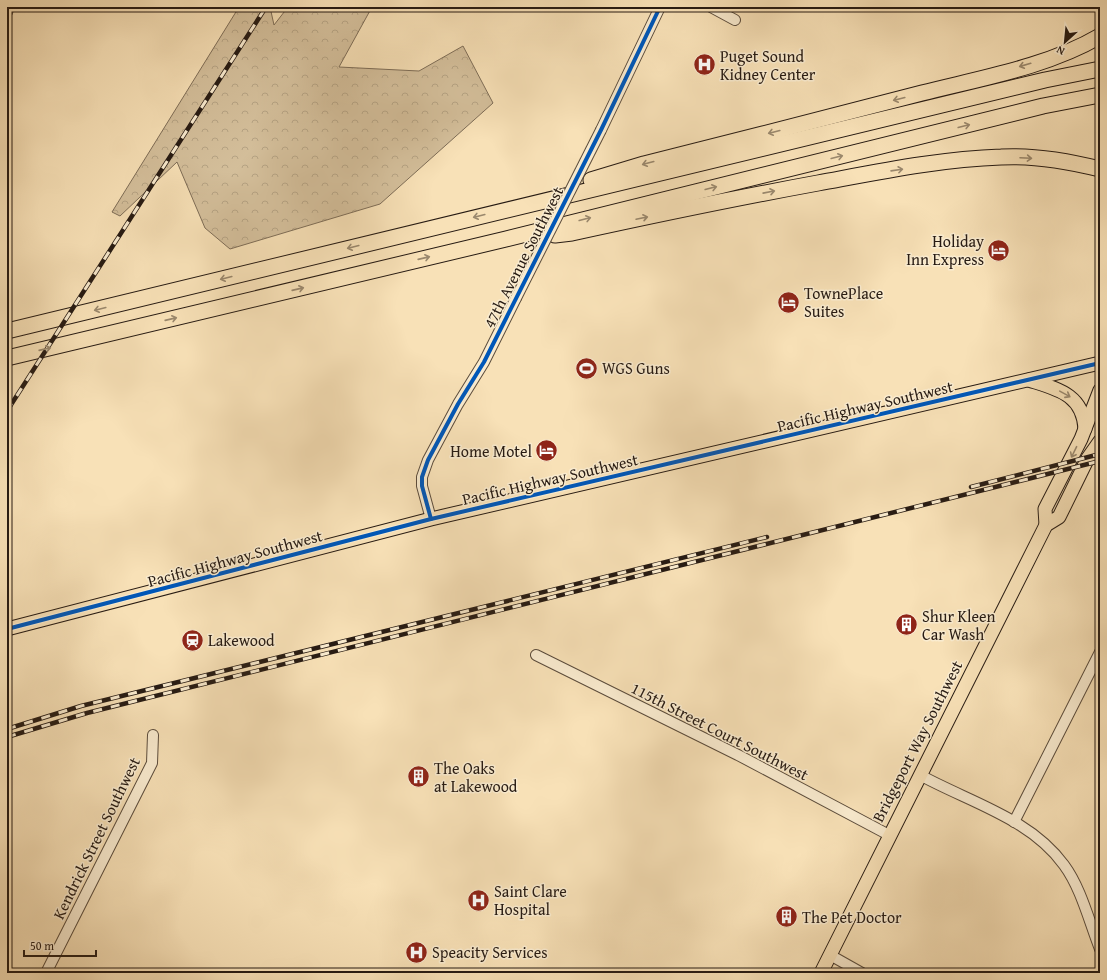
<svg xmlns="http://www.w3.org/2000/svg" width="1107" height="980" font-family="'Gentium Book Plus',serif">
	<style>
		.forest { fill: url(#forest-crowns); stroke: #7e6d57 }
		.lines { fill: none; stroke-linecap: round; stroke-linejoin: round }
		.minor-casing { stroke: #5b4c3c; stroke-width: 12 }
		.major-casing { stroke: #271b13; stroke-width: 15 }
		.highway-casing { stroke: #271b13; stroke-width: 17 }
		.minor { stroke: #faecd0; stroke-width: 10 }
		.major { stroke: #f8e1b7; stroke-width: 13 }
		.highway { stroke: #f8e1b7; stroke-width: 15 }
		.rail-casing { stroke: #271b13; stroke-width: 4.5 }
		.rail { stroke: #faecd0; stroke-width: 3; stroke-dasharray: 9; stroke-linecap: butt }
		.minor-bridge-casing { stroke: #5b4c3c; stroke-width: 12; stroke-linecap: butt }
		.minor-bridge { stroke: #faecd0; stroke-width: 10 }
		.cycleway-casing { stroke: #faecd0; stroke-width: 6 }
		.cycleway { stroke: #0057b8; stroke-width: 4 }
		.oneway { stroke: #9a886d }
		.labels { text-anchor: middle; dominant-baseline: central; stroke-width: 3; stroke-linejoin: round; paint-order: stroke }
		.poi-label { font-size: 16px; fill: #271b13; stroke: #faecd0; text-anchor: start }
		.street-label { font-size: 16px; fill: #271b13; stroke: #faecd0 }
	</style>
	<defs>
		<pattern id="forest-crowns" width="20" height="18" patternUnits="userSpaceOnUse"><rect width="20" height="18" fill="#d4bf9b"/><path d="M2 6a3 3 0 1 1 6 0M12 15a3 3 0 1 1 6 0" fill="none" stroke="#b6a485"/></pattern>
	</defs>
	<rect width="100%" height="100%" fill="#f8e1b7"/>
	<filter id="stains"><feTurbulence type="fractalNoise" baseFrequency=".005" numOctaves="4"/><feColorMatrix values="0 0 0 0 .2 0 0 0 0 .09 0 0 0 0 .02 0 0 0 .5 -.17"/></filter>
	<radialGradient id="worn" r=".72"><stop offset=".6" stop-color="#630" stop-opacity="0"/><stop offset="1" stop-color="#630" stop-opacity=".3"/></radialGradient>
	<!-- forest -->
	<path class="forest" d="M239,7H270L274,25L288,7H372L339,67L419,71L463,46L493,103L380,204L230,249L205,228L177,162L120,216L112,212Z"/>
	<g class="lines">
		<defs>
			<g id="minor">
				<path d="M711,7L735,20"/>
				<path d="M7,12L9,7"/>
				<path d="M601,130L660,7"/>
				<path d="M431,519L422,486V477L428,460L458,404L484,362L516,298"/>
				<path d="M536,655L738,755L889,835"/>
				<path d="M920,775C969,802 1030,818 1064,865C1081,888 1089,921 1100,949"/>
				<path d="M1014,822L1100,652"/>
				<path d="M830,955L862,973"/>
				<path d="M46,973L152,763L153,735"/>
			</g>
			<g id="major">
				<path d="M1029,380C1057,389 1083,394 1085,429"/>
				<path d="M1046,525L1045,509L1081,439L1100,390"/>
				<path d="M7,629L431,519L1100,363"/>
				<path d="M821,973L1046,525L1059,517L1088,458L1100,441"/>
			</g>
			<g id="highway">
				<path d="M591,180L644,164C737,141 829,117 922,93C981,78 1047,67 1100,36"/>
				<path d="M555,235L572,233C654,215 736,198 818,183C878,172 940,159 1001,157C1034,155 1068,161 1100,169"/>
				<path d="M7,331L1045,80L1100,69"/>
				<path d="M7,358L506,239L1043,106L1100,95"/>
			</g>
		</defs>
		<!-- minor casing -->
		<use href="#minor" class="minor-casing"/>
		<!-- major casing -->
		<use href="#major" class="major-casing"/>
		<!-- highway casing -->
		<use href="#highway" class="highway-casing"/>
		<!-- minor -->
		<use href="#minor" class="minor"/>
		<!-- major -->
		<use href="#major" class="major"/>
		<!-- highway -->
		<use href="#highway" class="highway"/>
		<defs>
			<g id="rail">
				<path d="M7,411L266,7"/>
				<path d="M971,487L1100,454"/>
				<path d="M7,729L81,706L767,537"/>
				<path d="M7,737L87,713L1100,461"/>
			</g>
		</defs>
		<!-- rail casing -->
		<use href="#rail" class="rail-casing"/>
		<!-- rail -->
		<use href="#rail" class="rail"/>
		<defs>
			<path id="minor-bridge" d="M516,298L601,130"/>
		</defs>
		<!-- minor-bridge casing -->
		<use href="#minor-bridge" class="minor-bridge-casing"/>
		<!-- minor-bridge -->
		<use href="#minor-bridge" class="minor-bridge"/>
		<defs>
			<g id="cycleway">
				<path d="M431,519L422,486V477L428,460L458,404L484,362L601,130L660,7"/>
				<path d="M7,629L431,519L1100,363"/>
			</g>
		</defs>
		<!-- cycleway casing -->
		<use href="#cycleway" class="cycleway-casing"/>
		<!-- cycleway -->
		<use href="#cycleway" class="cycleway"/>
	</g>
	<!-- one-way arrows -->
	<defs><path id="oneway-shaft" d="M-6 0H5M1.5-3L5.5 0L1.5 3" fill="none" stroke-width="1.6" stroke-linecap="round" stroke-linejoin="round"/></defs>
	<g class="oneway">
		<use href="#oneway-shaft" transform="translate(1025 65) rotate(164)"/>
		<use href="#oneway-shaft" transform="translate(899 99) rotate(166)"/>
		<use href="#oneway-shaft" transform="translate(964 126) rotate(-14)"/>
		<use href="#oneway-shaft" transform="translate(774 132) rotate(166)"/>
		<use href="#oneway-shaft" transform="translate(837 157) rotate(-14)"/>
		<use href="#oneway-shaft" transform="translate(1026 158) rotate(3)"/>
		<use href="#oneway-shaft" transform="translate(648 163) rotate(165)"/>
		<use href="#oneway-shaft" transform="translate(897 170) rotate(-8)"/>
		<use href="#oneway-shaft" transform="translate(711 188) rotate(-14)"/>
		<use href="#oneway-shaft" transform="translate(769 192) rotate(-11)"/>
		<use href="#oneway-shaft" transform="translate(479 216) rotate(166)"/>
		<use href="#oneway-shaft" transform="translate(642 218) rotate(-12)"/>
		<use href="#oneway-shaft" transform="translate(585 219) rotate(-14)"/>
		<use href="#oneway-shaft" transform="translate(353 247) rotate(166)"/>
		<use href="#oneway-shaft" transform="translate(424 258) rotate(-13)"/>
		<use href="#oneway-shaft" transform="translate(226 278) rotate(166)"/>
		<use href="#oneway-shaft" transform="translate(298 289) rotate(-13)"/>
		<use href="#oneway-shaft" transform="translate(100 309) rotate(166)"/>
		<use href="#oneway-shaft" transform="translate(171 319) rotate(-13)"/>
		<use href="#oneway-shaft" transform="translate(45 349) rotate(-13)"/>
		<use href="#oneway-shaft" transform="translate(1065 394) rotate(29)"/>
		<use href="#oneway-shaft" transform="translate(1074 452) rotate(116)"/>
	</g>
	<!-- icons -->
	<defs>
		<symbol id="hospital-disc" viewBox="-11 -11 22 22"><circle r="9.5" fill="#8f2418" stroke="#faecd0"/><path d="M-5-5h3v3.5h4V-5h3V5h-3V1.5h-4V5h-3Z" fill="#fff"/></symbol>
		<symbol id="hotel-disc" viewBox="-11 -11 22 22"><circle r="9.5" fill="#8f2418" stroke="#faecd0"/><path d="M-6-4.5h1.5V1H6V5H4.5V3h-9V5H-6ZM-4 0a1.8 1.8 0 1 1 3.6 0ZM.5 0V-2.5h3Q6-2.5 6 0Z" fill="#fff"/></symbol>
		<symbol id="stadium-disc" viewBox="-11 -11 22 22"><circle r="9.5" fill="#8f2418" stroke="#faecd0"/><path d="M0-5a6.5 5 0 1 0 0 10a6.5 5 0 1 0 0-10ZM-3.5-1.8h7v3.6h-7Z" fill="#fff"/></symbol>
		<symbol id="building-disc" viewBox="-11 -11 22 22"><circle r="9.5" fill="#8f2418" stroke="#faecd0"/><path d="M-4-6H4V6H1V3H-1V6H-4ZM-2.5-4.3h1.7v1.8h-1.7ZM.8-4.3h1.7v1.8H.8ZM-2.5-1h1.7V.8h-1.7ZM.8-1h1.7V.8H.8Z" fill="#fff"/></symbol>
		<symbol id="station-disc" viewBox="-11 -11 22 22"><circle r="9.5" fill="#8f2418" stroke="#faecd0"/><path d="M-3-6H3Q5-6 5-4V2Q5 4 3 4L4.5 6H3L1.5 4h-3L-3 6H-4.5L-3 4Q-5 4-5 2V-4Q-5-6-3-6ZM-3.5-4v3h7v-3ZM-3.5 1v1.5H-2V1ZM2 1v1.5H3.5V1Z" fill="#fff"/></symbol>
	</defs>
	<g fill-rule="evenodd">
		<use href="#hospital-disc" x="692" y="52" width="25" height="25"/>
		<use href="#hotel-disc" x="986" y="238" width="25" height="25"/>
		<use href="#hotel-disc" x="776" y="290" width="25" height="25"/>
		<use href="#stadium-disc" x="574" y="356" width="25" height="25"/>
		<use href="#hotel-disc" x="534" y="438" width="25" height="25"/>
		<use href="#building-disc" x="894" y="612" width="25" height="25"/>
		<use href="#station-disc" x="180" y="628" width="25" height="25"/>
		<use href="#building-disc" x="406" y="764" width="25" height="25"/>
		<use href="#hospital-disc" x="466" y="888" width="25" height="25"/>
		<use href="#building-disc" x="774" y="904" width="25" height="25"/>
		<use href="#hospital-disc" x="404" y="940" width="25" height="25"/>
	</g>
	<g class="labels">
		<!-- poi labels -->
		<g class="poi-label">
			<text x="720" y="56">Puget Sound<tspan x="720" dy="18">Kidney Center</tspan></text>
			<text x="984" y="241" text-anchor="end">Holiday<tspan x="984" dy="18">Inn Express</tspan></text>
			<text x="804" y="293">TownePlace<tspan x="804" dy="18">Suites</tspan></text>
			<text x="602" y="368">WGS Guns</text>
			<text x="532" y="451" text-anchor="end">Home Motel</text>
			<text x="922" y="616">Shur Kleen<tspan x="922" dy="18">Car Wash</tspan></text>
			<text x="208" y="640">Lakewood</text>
			<text x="434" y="768">The Oaks<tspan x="434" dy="18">at Lakewood</tspan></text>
			<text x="494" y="891">Saint Clare<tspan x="494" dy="18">Hospital</tspan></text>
			<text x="802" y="917">The Pet Doctor</text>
			<text x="432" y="952">Speacity Services</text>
		</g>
		<!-- street labels -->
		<g class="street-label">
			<text transform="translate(523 257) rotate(-63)">47th Avenue Southwest</text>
			<text transform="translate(865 406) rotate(-13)">Pacific Highway Southwest</text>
			<text transform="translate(550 479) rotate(-13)">Pacific Highway Southwest</text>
			<text transform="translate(235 558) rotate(-15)">Pacific Highway Southwest</text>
			<text transform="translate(720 731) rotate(27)">115th Street Court Southwest</text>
			<text transform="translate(917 741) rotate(-63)">Bridgeport Way Southwest</text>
			<text transform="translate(96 838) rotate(-64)">Kendrick Street Southwest</text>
		</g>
	</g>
	<!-- margin -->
	<rect width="1107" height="980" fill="none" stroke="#f8e1b7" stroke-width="24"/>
	<rect x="8" y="8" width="1091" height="964" fill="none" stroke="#271b13" stroke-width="2"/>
	<rect x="12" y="12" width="1083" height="956" fill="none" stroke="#271b13"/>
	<!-- north arrow -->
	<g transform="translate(1065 42) rotate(207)" stroke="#faecd0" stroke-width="3" paint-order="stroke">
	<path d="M0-3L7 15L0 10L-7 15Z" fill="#271b13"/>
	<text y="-6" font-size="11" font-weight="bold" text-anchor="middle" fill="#271b13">N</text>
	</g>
	<!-- scale -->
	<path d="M24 950v6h72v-6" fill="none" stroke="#271b13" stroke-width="2"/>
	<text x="30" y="950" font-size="12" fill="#271b13" stroke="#faecd0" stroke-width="3" paint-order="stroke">50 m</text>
	<rect width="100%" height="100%" filter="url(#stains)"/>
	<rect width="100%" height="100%" fill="url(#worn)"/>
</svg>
